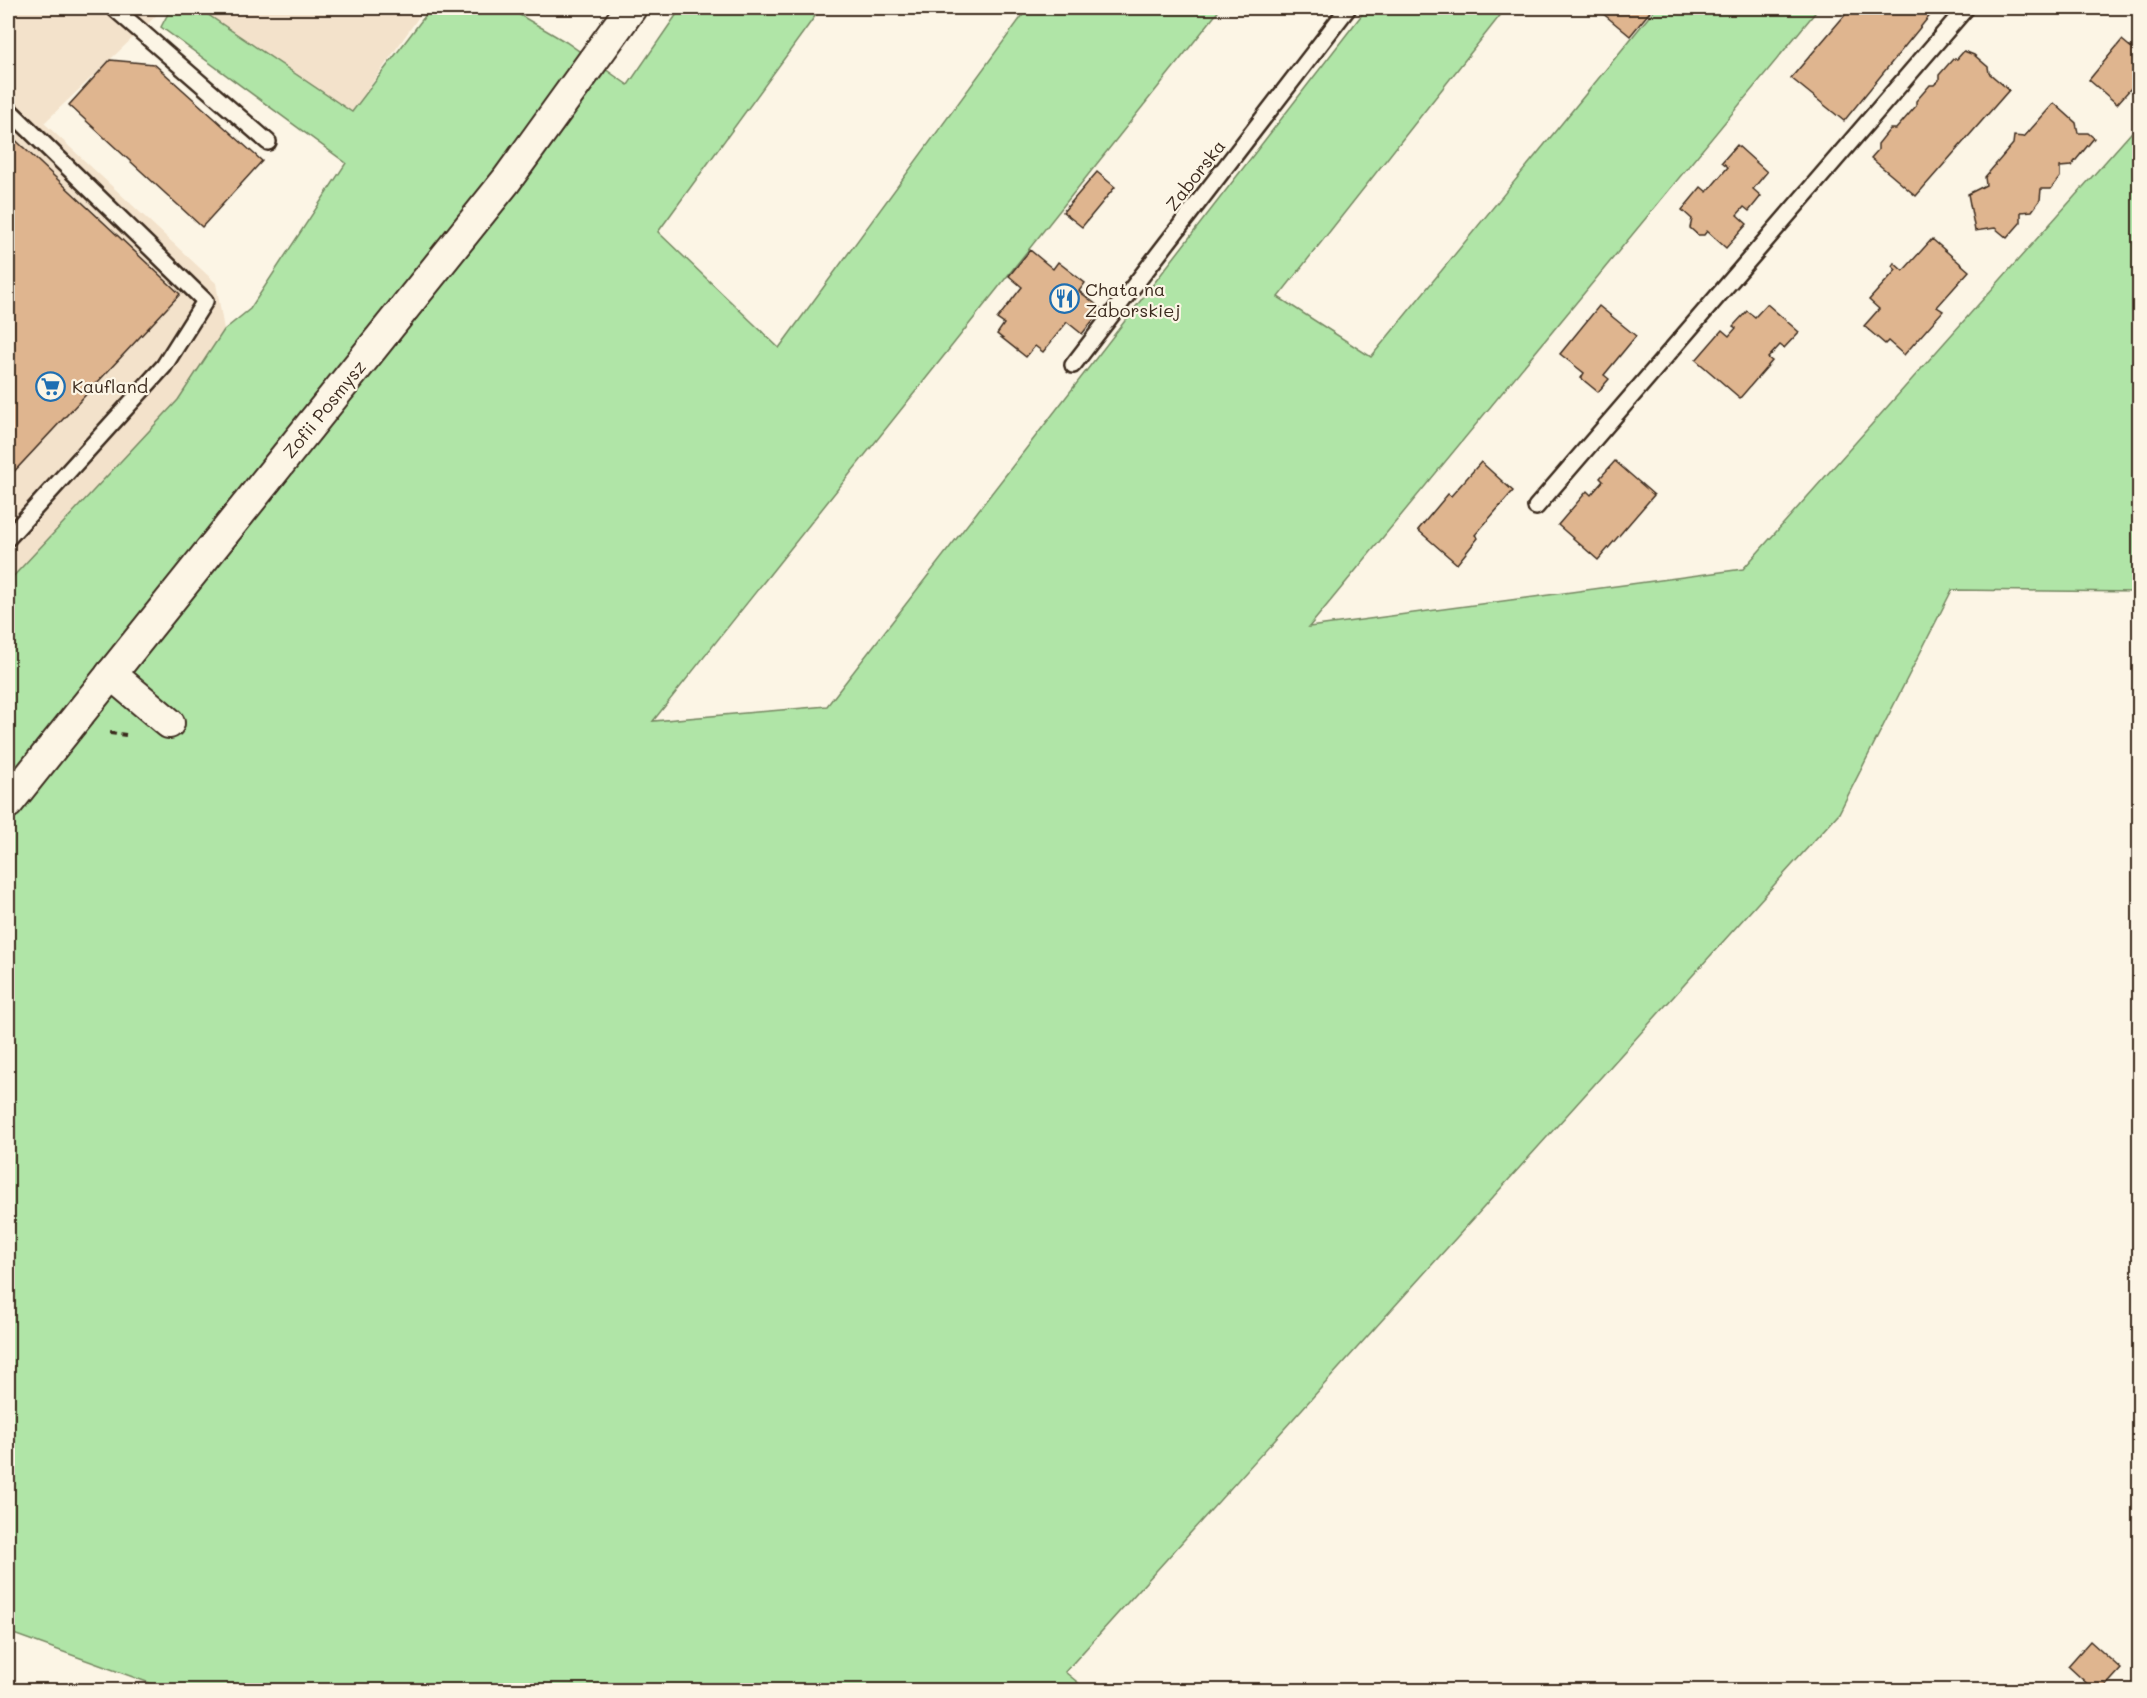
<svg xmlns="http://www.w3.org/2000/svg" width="2147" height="1698" font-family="Mali,sans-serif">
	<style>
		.built { fill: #f3e2cb }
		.green { fill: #b0e5a7; stroke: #768862; stroke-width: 1.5 }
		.building { fill: #dfb58f; stroke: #3b2a1e; stroke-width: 1.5 }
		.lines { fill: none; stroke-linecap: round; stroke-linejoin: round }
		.lane-casing { stroke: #3b2a1e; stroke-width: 20 }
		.street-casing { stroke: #3b2a1e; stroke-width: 34 }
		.path { stroke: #3b2a1e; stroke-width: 4; stroke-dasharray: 6 4.5; stroke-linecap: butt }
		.lane { stroke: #fcf5e5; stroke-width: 15 }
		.street { stroke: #fcf5e5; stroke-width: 30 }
		.labels { text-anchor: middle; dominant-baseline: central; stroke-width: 4.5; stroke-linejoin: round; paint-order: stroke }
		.street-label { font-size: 18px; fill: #3b2a1e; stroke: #fcf5e5 }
		.poi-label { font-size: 18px; fill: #3b2a1e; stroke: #fcf5e5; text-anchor: start }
	</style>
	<rect width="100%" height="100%" fill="#fcf5e5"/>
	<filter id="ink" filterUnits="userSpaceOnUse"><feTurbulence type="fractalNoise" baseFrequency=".0167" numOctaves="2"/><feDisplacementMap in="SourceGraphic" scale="12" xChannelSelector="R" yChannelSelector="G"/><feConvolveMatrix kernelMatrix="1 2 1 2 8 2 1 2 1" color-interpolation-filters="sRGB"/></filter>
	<g filter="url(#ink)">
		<!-- built -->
		<g class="built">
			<path d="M8,8H164L44,123L216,283L224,330L178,400L8,582Z"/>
			<path d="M198,8H425L352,112Z"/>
		</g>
		<!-- green -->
		<path class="green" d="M171,8H198L352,112L431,8H508L566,42L628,85L681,8H821L658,232L779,348L1028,8H1221L653,721L827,706L1367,8H1506L1278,297L1371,357L1656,8H1819L1309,627L1743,569L2139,124V592L1952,590L1839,813L1065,1672L1087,1690H169L8,1632V582L178,400L224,330L250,309L346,163L161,27Z"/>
		<!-- building -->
		<g class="building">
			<path d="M1604,8H1653L1630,36L1601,12Z"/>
			<path d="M1851,8H1936L1844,121L1791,78Z"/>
			<path d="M2122,40L2140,55V78L2117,104L2089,80Z"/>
			<path d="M1964,51L1974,55L1988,67L1989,73L2009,90L1916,196L1871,158L1878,150V144L1890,129H1896L1916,106V101L1930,85H1934L1939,80V75L1953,59H1957Z"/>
			<path d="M110,60L154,64L262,161L202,227L69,105Z"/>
			<path d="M2054,103L2076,123L2078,133H2088L2094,138L2071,166L2060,167V177L2051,189H2041L2040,200L2032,211L2021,212V222L2007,238L1995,228L1975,231L1968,194L1986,185L1985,177L2013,144L2014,136L2024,137Z"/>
			<path d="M8,133L180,294L8,478Z"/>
			<path d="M1737,145L1767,172L1753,189L1761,196L1749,211L1744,207L1737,215L1747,224L1726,248L1707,231L1704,235H1698L1690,228L1692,219L1682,210L1701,187L1707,192L1728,167L1722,162Z"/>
			<path d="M1097,172L1115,187L1082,227L1063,212Z"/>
			<path d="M1932,239L1969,271L1937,307L1943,311L1904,355L1888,341L1885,344L1864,326L1879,309L1869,300L1896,270L1892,266L1894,263L1903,271Z"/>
			<path d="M1030,250L1053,269L1058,262L1085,283L1079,291L1102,309L1082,334L1067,322L1043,352L1035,346L1026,357L997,334L1004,324L997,319L1022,287L1009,276Z"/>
			<path d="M1767,304L1799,332L1784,348L1780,345L1768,358L1772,361L1740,398L1696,360L1722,330L1729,336L1736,328L1733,326L1747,311L1755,317Z"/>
			<path d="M1599,306L1636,336L1604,375L1609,379L1598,392L1581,378L1584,373L1560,354Z"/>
			<path d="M1615,461L1654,495L1598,560L1558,525L1587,491L1591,495L1603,481L1600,478Z"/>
			<path d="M1481,462L1513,491L1475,535L1478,538L1457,564L1418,530L1448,494L1451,496Z"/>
			<path d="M2090,1641L2121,1669L2102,1690H2094L2068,1666Z"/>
		</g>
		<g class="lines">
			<defs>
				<g id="lane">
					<path d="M114,8L268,142"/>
					<path d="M8,109L205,301L164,366L8,538"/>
					<path d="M1073,365L1348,8"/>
					<path d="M1536,507L1966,8"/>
				</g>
				<g id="street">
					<path d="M111,674L169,723"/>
					<path d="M8,803L506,181L631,8"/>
				</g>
			</defs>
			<!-- lane casing -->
			<use href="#lane" class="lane-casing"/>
			<!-- street casing -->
			<use href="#street" class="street-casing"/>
			<!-- path -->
			<path class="path" d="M110,733L126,735"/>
			<!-- lane -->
			<use href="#lane" class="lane"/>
			<!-- street -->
			<use href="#street" class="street"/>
		</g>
	</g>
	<!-- icons -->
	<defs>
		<symbol id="restaurant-ring" viewBox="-11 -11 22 22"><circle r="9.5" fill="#fcf5e5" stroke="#1f6fb2" stroke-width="1.5"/><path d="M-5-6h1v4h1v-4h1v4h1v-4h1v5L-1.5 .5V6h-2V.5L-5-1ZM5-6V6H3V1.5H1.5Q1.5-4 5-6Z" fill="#1f6fb2"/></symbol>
		<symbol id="supermarket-ring" viewBox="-11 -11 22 22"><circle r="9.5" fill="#fcf5e5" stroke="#1f6fb2" stroke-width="1.5"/><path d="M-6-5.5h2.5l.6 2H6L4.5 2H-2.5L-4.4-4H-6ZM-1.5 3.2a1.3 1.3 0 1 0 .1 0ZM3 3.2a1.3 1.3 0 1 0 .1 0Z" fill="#1f6fb2"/></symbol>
	</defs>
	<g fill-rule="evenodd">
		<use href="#restaurant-ring" x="1048" y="282" width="33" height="33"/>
		<use href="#supermarket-ring" x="34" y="370" width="33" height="33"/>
	</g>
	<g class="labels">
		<!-- street labels -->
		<g class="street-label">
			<text transform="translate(1195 175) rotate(-52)">Zaborska</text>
			<text transform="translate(324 409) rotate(-51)">Zofii Posmysz</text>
		</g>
		<!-- poi labels -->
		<g class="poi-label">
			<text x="1085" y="289">Chata na<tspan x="1085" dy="21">Zaborskiej</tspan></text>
			<text x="72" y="386">Kaufland</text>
		</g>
	</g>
	<!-- margin -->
	<rect width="2147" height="1698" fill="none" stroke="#fcf5e5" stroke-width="30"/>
	<rect x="15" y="15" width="2117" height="1668" fill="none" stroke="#3b2a1e" stroke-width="2" filter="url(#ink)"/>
</svg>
